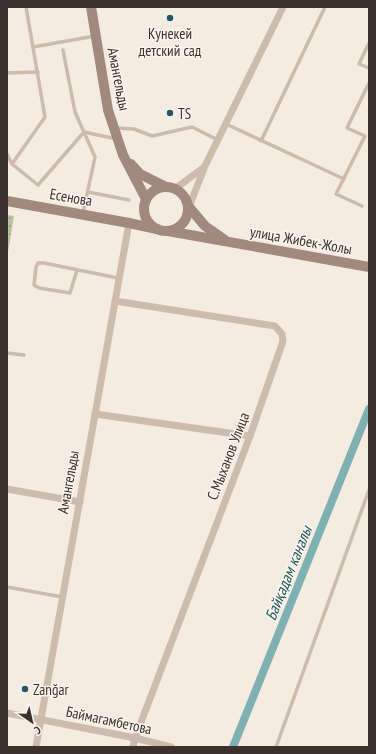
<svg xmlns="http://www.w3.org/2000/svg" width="376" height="754" font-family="'PT Sans Narrow',sans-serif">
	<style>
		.park { fill: url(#park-dots) }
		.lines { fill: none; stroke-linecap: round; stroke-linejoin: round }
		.canal { stroke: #7fb0b2; stroke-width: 8 }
		.lane { stroke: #cdbbac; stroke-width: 3.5 }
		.street { stroke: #cdbbac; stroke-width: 7 }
		.secondary { stroke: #a18a7d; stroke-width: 10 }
		.poi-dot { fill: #1f5a5e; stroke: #fbf5ee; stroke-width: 1.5 }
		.labels { text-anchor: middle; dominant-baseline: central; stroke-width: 3; stroke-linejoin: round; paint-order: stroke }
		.poi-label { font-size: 15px; fill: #3b302b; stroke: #fbf5ee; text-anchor: start }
		.street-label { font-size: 15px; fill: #3b302b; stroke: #fbf5ee }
		.water-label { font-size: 16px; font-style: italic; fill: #1f5a5e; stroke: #fbf5ee }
	</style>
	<defs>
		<pattern id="park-dots" width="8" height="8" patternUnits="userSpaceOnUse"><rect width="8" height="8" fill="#b8c4a0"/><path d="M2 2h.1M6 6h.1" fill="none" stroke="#97a083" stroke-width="1.8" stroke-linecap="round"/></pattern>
	</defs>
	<rect width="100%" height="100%" fill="#f4ebe1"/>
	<!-- park -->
	<path class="park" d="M7,215L14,216L7,258Z"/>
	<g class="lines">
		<!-- canal -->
		<path class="canal" d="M233,747L369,409"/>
		<!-- lane -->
		<g class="lane">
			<path d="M26,7L45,117L12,164L38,185L84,132L117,139"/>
			<path d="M369,43L359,64L369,68"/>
			<path d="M33,47L95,36"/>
			<path d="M63,50L75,112L95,157L83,213"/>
			<path d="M7,73L38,72"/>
			<path d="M226,124L344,179"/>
			<path d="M115,128L134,129L152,136L192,127L218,140"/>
			<path d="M261,141L325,7"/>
			<path d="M7,154L12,164"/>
			<path d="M88,192L129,200"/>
			<path d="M362,206L336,194L365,136L347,128L369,83"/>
			<path d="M77,270L70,293L39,288L34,285L36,267L38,263H44L118,278"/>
			<path d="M7,353L24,355"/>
			<path d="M7,587L62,597"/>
			<path d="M276,747L369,490"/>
		</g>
		<!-- street -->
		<g class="street">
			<path d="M176,188L203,168"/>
			<path d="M189,207L205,166L283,7"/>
			<path d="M115,301L275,326L282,334L283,341L250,436L135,738L133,747"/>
			<path d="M95,414L250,436"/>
			<path d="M7,489L80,502"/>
			<path d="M7,713L135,738L171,747"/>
			<path d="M36,747L129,223"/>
		</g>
		<!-- secondary -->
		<g class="secondary">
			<path d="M91,7L108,110L123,155L146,199"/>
			<path d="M131,164L140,174L164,186"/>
			<circle cx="166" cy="209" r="22"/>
			<path d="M7,201L129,223L157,229"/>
			<path d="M189,207L205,226L225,240"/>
			<path d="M168,231L369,267"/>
		</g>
	</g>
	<!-- markers -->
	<g class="poi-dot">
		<circle cx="170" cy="18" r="4"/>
		<circle cx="170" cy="113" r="4"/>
		<circle cx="25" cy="689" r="4"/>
	</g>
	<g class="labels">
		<!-- poi labels -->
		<g class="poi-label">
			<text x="170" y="33" text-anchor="middle">Кунекей<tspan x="170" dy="17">детский сад</tspan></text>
			<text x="178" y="113">TS</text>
			<text x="33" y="689">Zanğar</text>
		</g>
		<!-- street labels -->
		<g class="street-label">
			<text transform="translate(119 79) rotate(79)">Амангельды</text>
			<text transform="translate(71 197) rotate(10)">Есенова</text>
			<text transform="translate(301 240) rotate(10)">улица Жибек-Жолы</text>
			<text transform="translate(228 456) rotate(-69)">С.Мыханов Улица</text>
			<text transform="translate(68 482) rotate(-80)">Амангельды</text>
			<text transform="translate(109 720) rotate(12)">Баймагамбетова</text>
		</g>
		<!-- water labels -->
		<g class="water-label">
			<text transform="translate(288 573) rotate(-68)">Байқадам каналы</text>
		</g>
	</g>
	<!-- border -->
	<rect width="376" height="754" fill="none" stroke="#3b302b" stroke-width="16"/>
	<!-- north arrow -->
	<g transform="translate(32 722) rotate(146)" stroke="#fbf5ee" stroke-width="3" paint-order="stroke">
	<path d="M0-3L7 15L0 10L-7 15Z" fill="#3b302b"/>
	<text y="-6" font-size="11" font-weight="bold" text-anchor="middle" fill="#3b302b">С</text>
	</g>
</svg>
